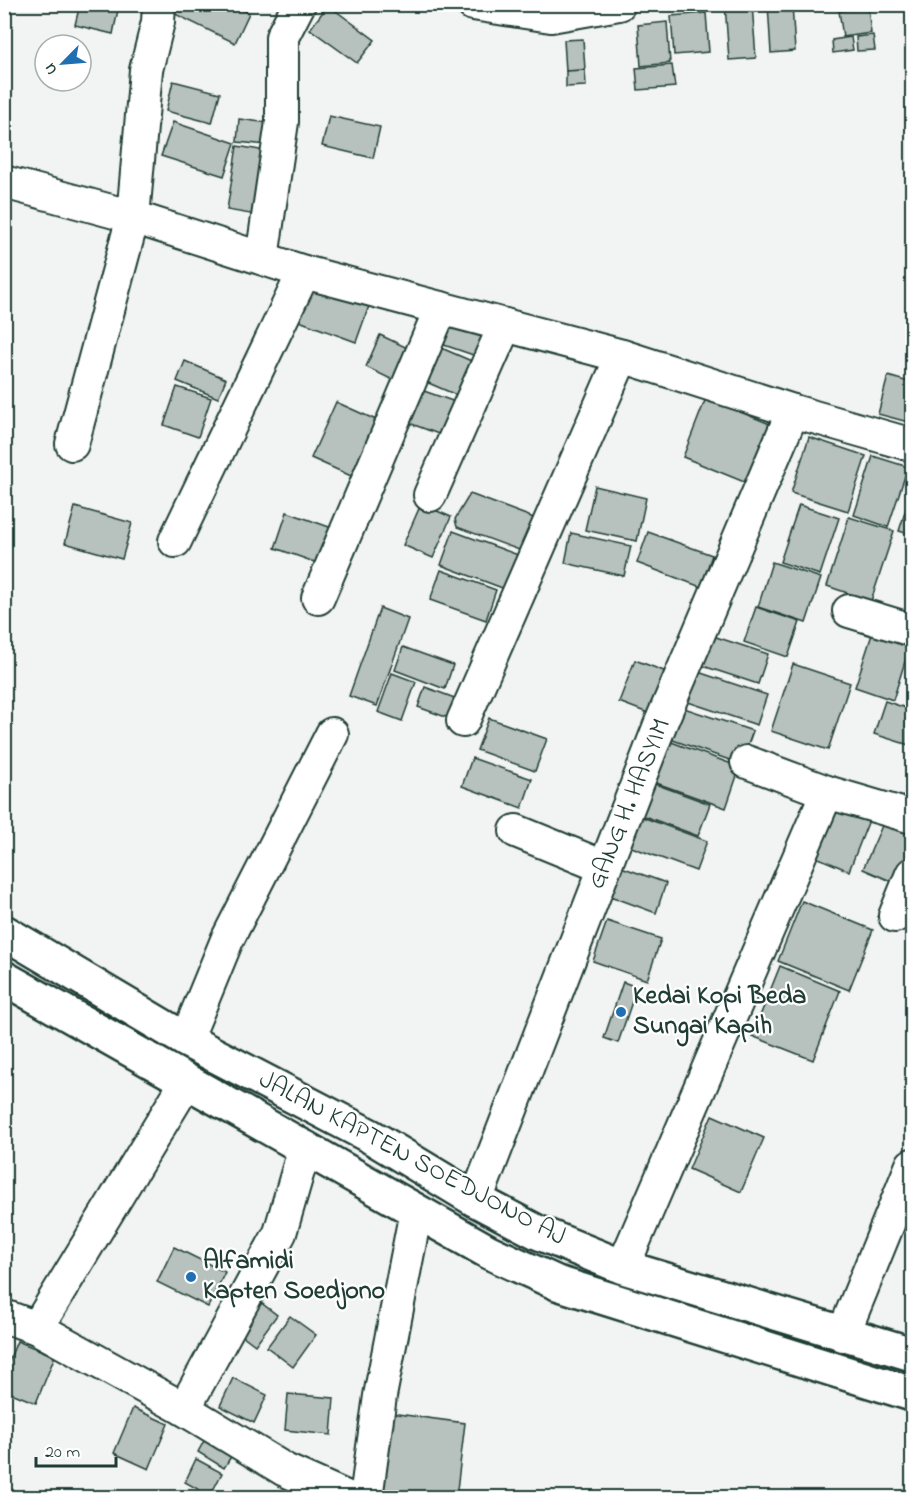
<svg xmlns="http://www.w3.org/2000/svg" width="917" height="1502" font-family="'Indie Flower',sans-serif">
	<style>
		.building { fill: #b7c1bd; stroke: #1f3d34; stroke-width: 1.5 }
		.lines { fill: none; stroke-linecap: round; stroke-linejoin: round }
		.street-casing { stroke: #1f3d34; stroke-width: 36 }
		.secondary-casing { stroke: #1f3d34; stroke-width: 38 }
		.street { stroke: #fff; stroke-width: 32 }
		.secondary { stroke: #fff; stroke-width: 33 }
		.poi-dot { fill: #1f6fb2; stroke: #fff; stroke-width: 2 }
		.labels { text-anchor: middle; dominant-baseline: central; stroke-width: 4.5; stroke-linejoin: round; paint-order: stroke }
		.street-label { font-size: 26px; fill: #1f3d34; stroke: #fff }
		.poi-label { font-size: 26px; font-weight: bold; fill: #1f3d34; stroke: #fff; text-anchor: start }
	</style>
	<rect width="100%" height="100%" fill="#f2f3f3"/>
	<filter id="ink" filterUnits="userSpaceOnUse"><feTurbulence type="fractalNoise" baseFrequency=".0167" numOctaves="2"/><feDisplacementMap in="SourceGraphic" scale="12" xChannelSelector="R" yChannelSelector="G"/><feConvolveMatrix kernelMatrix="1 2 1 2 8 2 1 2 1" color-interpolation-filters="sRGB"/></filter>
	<g filter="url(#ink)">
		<!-- building -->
		<g class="building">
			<path d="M80,4L119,5L113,34L75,25Z"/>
			<path d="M179,4H232L249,13L235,43L175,14Z"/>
			<path d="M725,4H752L756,58L729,60Z"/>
			<path d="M768,4H792L795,51L771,53Z"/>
			<path d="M328,5L375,40L357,63L310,29Z"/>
			<path d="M868,7L871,33L843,37L839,11Z"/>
			<path d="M706,13L709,52L674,55L671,16Z"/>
			<path d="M667,22L670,63L641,66L638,25Z"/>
			<path d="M873,35L875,50L857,51L856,37Z"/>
			<path d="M851,37L853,50L833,53L832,40Z"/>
			<path d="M583,39L585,70L566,71L564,40Z"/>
			<path d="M672,65L675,87L638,90L636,68Z"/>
			<path d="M585,70L586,86L566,87V71Z"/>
			<path d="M173,81L220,93L212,123L166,111Z"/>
			<path d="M329,116L380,127L373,158L322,146Z"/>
			<path d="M239,119L269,123L267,145L237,142Z"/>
			<path d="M173,122L235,143L224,176L161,156Z"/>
			<path d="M237,146L266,151L256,215L227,210Z"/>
			<path d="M312,286L369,306L356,342L299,321Z"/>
			<path d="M454,315L495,328L485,359L444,345Z"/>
			<path d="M380,335L414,351L399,383L366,367Z"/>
			<path d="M439,347L476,363L461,397L424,381Z"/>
			<path d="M185,361L226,379L218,398L177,381Z"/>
			<path d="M888,376L912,383V423L878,414Z"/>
			<path d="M177,387L211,398L198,437L164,425Z"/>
			<path d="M421,390L464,405L452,439L409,423Z"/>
			<path d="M706,398L777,427L754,486L683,457Z"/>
			<path d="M336,402L385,424L360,480L311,458Z"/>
			<path d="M809,437L866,456L848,511L791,493Z"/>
			<path d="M873,456L908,467L888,527L854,515Z"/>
			<path d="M595,486L646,498L637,541L585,530Z"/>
			<path d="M912,490V535L899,531Z"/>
			<path d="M470,494L542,521L530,554L457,527L455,519Z"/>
			<path d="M421,504L451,517L433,558L403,545Z"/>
			<path d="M799,505L839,518L820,575L780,562Z"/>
			<path d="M75,507L132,523L122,559L65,543Z"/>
			<path d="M287,512L332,528L320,564L275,548Z"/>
			<path d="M849,517L894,531L871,601L827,586Z"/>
			<path d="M453,531L518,555L505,589L441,565Z"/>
			<path d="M648,532L712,555L701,587L637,563Z"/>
			<path d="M571,533L631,546L624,576L565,563Z"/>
			<path d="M772,562L821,578L806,623L758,607Z"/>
			<path d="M441,570L496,590L486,620L430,600Z"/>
			<path d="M756,607L800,622L788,657L744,642Z"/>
			<path d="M380,608L408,619L377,706L349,696Z"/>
			<path d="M875,625L912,639L893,700L855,687Z"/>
			<path d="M710,635L768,654L758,684L700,665Z"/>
			<path d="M403,647L453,665L445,689L395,670Z"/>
			<path d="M635,660L669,673L653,715L619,702Z"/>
			<path d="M793,664L850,683L828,750L771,731Z"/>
			<path d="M698,672L767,695L757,725L688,702Z"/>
			<path d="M392,673L416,682L402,721L378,712Z"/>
			<path d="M425,687L460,700L454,720L418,707Z"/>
			<path d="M885,701L912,710V746L874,734Z"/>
			<path d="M681,707L753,731L741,764L670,739Z"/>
			<path d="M489,718L547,739L535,771L477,750Z"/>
			<path d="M663,739L740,767L726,808L648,780Z"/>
			<path d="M472,758L532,779L522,808L462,786Z"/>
			<path d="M647,781L710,804L698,836L636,813Z"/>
			<path d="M838,796L873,810L849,871L814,856Z"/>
			<path d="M888,812L912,823V855L900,885L863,869Z"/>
			<path d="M637,815L707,841L696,871L626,845Z"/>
			<path d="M613,864L666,883L656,913L602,893Z"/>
			<path d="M802,901L873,930L849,990L778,961Z"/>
			<path d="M607,921L661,939L647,980L593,961Z"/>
			<path d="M780,966L840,991L813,1060L752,1036Z"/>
			<path d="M623,982L637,987L618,1043L604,1038Z"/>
			<path d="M712,1115L764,1138L741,1192L689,1169Z"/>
			<path d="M174,1247L225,1272L208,1307L157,1282Z"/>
			<path d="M256,1299L277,1315L255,1345L234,1329Z"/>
			<path d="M290,1316L316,1335L293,1367L267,1347Z"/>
			<path d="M17,1341L55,1356L36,1403L4,1390V1373Z"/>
			<path d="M233,1378L267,1395L254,1423L220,1406Z"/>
			<path d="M288,1394L334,1398L331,1435L285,1430Z"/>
			<path d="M133,1408L168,1424L149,1469L114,1453Z"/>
			<path d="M390,1413L465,1423L456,1498H380Z"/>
			<path d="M205,1439L232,1455L224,1468L198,1452Z"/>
			<path d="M196,1459L222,1473L210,1496L185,1482Z"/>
		</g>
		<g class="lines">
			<defs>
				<g id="street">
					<path d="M473,4L551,16L619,4"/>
					<path d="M4,182L133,217L304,272L622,356L793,411L912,445"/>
					<path d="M262,258L282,122V37L299,4"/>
					<path d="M72,444L133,217L146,70L158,22L159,4"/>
					<path d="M430,495L505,325"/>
					<path d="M175,541L304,272"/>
					<path d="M318,598L441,308"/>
					<path d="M849,611L912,630"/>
					<path d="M463,721L622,356"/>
					<path d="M747,762L827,792"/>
					<path d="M516,831L604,867"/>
					<path d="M895,916L912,874"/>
					<path d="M186,1040L227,940L332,734"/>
					<path d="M476,1200L660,725L793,411"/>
					<path d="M623,1267L827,792L912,817"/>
					<path d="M4,1316L37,1328L184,1409L285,1470L348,1498"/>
					<path d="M37,1328L187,1081"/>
					<path d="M843,1335L912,1165"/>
					<path d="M184,1409L280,1233L305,1147"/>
					<path d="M366,1498L380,1396L416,1211"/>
				</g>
				<g id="secondary">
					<path d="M4,932L186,1040L370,1136L476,1200L537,1232L623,1267L912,1354"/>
					<path d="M4,978L489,1252L557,1283L912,1394"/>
				</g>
			</defs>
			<!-- street casing -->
			<use href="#street" class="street-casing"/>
			<!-- secondary casing -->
			<use href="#secondary" class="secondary-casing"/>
			<!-- street -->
			<use href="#street" class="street"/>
			<!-- secondary -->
			<use href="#secondary" class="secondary"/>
		</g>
	</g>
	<!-- markers -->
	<g class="poi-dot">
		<circle cx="621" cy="1012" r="6"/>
		<circle cx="191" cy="1277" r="6"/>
	</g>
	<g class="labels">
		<!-- street labels -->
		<g class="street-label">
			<text transform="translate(630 804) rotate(-68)">GANG H. HASYIM</text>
			<text transform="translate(412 1159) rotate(28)">JALAN KAPTEN SOEDJONO AJ</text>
		</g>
		<!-- poi labels -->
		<g class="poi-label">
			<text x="633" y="997">Kedai Kopi Beda<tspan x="633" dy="30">Sungai Kapih</tspan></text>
			<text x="203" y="1262">Alfamidi<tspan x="203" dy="30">Kapten Soedjono</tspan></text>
		</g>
	</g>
	<!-- margin -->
	<rect width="917" height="1502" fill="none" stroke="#fff" stroke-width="24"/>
	<rect x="12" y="12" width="893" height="1478" fill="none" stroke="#1f3d34" stroke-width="2" filter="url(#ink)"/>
	<!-- north arrow -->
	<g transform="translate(63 63) rotate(245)"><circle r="28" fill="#ffffff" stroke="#a5b1ae" stroke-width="1.5"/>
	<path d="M0-4.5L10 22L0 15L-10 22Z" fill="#1f6fb2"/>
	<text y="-9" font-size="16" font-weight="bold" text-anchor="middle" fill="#1f3d34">U</text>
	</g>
	<!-- scale -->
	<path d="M36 1457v9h80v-9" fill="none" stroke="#1f3d34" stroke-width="3"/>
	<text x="45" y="1457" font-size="18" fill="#1f3d34" stroke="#ffffff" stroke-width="4.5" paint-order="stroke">20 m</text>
</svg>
